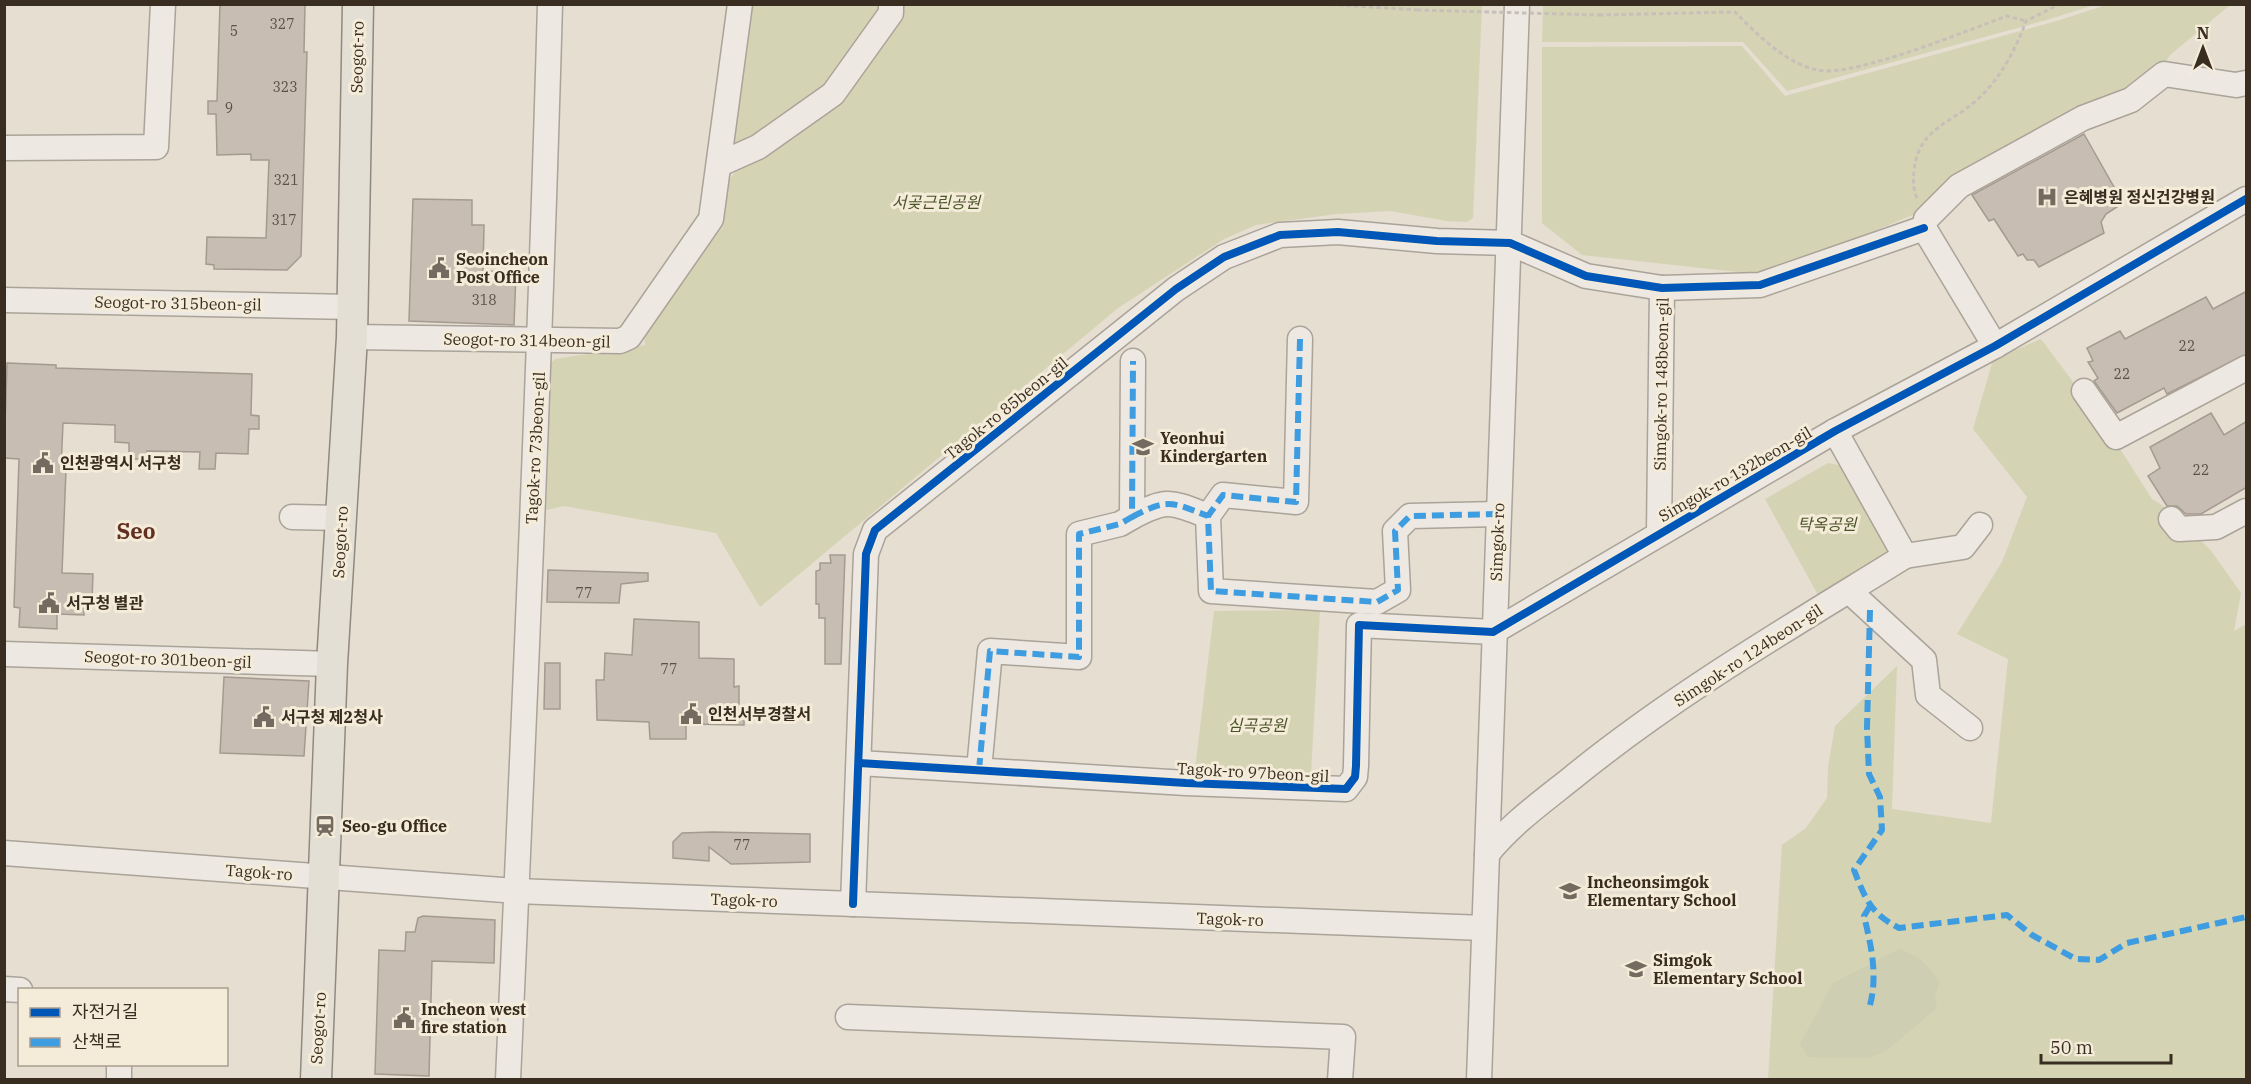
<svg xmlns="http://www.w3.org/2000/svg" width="2251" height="1084" font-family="'IBM Plex Serif','Noto Sans KR',serif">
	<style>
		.green { fill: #d4d3b4 }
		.cemetery { fill: #ceceb3 }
		.building { fill: #c8bdb2; stroke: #a59a90; stroke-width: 1.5 }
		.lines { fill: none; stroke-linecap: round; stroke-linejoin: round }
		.minor-casing { stroke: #aaa399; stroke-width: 27 }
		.major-casing { stroke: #908980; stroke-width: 33 }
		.path { stroke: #c6c0b9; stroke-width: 3; stroke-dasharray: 4.5 3; stroke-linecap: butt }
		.minor { stroke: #ede9e2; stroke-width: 24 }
		.major { stroke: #e4dfd4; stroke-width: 30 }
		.path-bridge { stroke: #c6c0b9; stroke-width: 3; stroke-dasharray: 4.5 3; stroke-linecap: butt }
		.quiet { stroke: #3e9ce0; stroke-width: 6; stroke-dasharray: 12 6; stroke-linecap: butt }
		.cycleway-casing { stroke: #f4ebd8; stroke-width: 11 }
		.cycleway { stroke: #0057b8; stroke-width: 8 }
		.labels { text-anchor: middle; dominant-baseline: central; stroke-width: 6; stroke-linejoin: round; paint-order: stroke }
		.number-label { font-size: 14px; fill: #5d5045 }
		.street-label { font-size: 16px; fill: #392c21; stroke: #f4ebd8 }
		.poi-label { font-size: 16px; font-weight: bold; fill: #392c21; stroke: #f4ebd8; text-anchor: start }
		.park-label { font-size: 16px; font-style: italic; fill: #4a5429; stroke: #f4ebd8 }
		.district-label { font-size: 22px; font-weight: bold; fill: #642f23; stroke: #f4ebd8 }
	</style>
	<rect width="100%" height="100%" fill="#e5ded1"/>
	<!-- green -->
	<g class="green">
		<path d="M750,5H1482L1473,218L1467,222L1447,221L1390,211L1336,214L1256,225L1224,239L1118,308L760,607L716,533L564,506L546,510L551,363L555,359L645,345L644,328L723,227L728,181L744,161L733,138Z"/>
		<path d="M1543,5V4L2094,5L2050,19L1787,91L1743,42H1542Z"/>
		<path d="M2106,5H2230L2169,56L2161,72L2129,97L2062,118L1949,178L1915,214L1814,256L1756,274L1582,255L1542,223V47L1742,46L1785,96L2060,20Z"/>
		<path d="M2041,339L2103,422L2152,499L2173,512L2212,552L2241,593L2234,631L2246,624V1079L1768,1080L1782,845L1806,828L1827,798L1828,767L1835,726L1897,666L1892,809L1991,823L2008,659L1957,634L2002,562L2027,497L1973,429L1993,360Z"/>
		<path d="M1828,463L1843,466L1887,543V554L1818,595L1765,499Z"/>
		<path d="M1320,610L1310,791L1193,787L1214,611Z"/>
	</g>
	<!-- cemetery -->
	<path class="cemetery" d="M1899,949C1918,955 1929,965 1939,982L1935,998L1937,1008L1886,1051L1868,1058L1808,1057L1800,1044L1833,983Z"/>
	<!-- building -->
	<g class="building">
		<path d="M220,4H305L304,52H307L301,256L287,270L214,269V265L206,264L207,237L266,238L269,160H251V154L217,155L216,114H208V101H217Z"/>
		<path d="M2084,134L2123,203L2106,214L2101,222L2104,233L2039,267L2034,260H2027L2023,254L2018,256L1994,219L1989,221L1972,195Z"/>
		<path d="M413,199L472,200V225H484L483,271L516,272L514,325L409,321Z"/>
		<path d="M2247,291V354L2167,394L2164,388L2117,413L2094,381L2098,378L2088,362L2093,361L2087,348L2120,331L2125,339L2206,297L2213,309Z"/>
		<path d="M7,363L56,365V368L252,374L251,415L259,416V429H249L248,454L216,453L215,469H199L200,452L147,451L146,459H129V443L115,442V425L63,423L61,468L66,469L62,573L93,574L92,600H84V615L57,614V629L19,627L20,608L14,607L19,459L4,458Z"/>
		<path d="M2211,413L2224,435L2247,421V487L2201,514H2186L2177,506H2167L2148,476L2160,468L2150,447Z"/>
		<path d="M830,555H845L841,664H825V618H819V604H816V571L820,570V563H831Z"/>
		<path d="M548,570L648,573V581L621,584L619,603L547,602Z"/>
		<path d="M634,619L699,622V658L734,659V687L739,686V711H744V725L686,724V739H650L649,722L597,720L596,680H604L605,653L632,655Z"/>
		<path d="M545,663H560V709H544Z"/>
		<path d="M224,677L309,681L304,756L220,753Z"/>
		<path d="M712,832L810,834V862L731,864L709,847V861L673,858V842L682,833Z"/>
		<path d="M423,916L495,920L494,963L432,961L429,1076L375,1074L379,950L405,951L406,932H415L418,918Z"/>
	</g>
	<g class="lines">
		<defs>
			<g id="minor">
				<path d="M4,148L156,147L163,4"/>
				<path d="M720,164L758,147L833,94L891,13V4"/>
				<path d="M4,300L352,307"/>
				<path d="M352,337L620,341L629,337L711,219L740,4"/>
				<path d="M1300,339L1296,502L1223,495L1208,516L1211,591L1377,602L1398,590L1395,531L1410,516L1498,514"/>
				<path d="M1995,346L1924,228L1926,219L1959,186L2083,118L2131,100L2164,74L2236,85L2246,83"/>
				<path d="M2084,391L2116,437L2246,368"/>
				<path d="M292,517L341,518"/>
				<path d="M1132,517C1168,498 1171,502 1208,516"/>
				<path d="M2171,519L2179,529L2216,527L2246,511"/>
				<path d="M1659,533L1662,288"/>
				<path d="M1905,556L1963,547L1980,525"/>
				<path d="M1849,591L1924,660L1928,695L1970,728"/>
				<path d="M4,654L332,664"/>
				<path d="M859,763L1186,783L1346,789L1355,777L1356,766L1359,625L1493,632L1835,431L1995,346L2246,199"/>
				<path d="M979,770L990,651L1079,657V534L1120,524L1132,517L1133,361"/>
				<path d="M4,853L516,891L1484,928"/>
				<path d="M1487,854C1511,824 1542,802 1572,778C1675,694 1792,626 1905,556L1835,431"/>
				<path d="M853,904L866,554L875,530L1176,289L1224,257L1280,235L1338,232L1437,241L1510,243L1586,276L1662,288L1760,285L1924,228"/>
				<path d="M4,989L20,990"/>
				<path d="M848,1017L1343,1037L1340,1080"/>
				<path d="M119,1080V1064"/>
				<path d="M508,1080C524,721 540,363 550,4"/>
				<path d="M1479,1080L1517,4"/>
			</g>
			<path id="major" d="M316,1080L332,664L352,337L358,4"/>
		</defs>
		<!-- minor casing -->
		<use href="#minor" class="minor-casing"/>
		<!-- major casing -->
		<use href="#major" class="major-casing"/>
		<!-- path -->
		<g class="path">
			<path d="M1324,4L1417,10"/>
			<path d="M1599,15L1735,12C1757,34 1785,63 1817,70C1853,78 1968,30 2007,16L2026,21"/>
			<path d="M1917,198C1913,188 1913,182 1914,171C1918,128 1951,124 1978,99C2000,79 2016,49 2026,21L2060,4"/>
		</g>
		<!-- minor -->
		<use href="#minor" class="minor"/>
		<!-- major -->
		<use href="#major" class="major"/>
		<!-- path-bridge -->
		<path class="path-bridge" d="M1417,10L1599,15"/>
		<!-- quiet -->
		<g class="quiet">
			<path d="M1300,339L1296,502L1223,495L1208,516L1211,591L1377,602L1398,590L1395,531L1410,516L1498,514"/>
			<path d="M1132,517C1168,498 1171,502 1208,516"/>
			<path d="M1870,610L1867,728L1869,774L1880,797L1882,830L1854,870C1865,898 1870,913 1899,928L2007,915L2032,935L2076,959L2099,960L2127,943L2246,917"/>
			<path d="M979,770L990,651L1079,657V534L1120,524L1132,517L1133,361"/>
			<path d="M1870,906L1864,916C1871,945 1878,975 1870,1005"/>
		</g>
		<defs>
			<g id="cycleway">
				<path d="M859,763L1186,783L1346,789L1355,777L1356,766L1359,625L1493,632L1835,431L1995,346L2246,199"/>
				<path d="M853,904L866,554L875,530L1176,289L1224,257L1280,235L1338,232L1437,241L1510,243L1586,276L1662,288L1760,285L1924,228"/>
			</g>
		</defs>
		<!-- cycleway casing -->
		<use href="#cycleway" class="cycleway-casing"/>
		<!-- cycleway -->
		<use href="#cycleway" class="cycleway"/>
	</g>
	<!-- icons -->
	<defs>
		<symbol id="hospital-bare" viewBox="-9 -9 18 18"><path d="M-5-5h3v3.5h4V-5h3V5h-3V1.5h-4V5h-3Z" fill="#756a5f" stroke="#f4ebd8" stroke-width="2.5" paint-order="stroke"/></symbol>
		<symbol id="civic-bare" viewBox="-9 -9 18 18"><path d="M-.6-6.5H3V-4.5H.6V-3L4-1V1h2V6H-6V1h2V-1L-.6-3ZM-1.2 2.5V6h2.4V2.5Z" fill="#756a5f" stroke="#f4ebd8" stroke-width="2.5" paint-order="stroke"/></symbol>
		<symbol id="school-bare" viewBox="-9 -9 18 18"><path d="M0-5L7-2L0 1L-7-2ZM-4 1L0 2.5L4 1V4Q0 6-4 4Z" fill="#756a5f" stroke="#f4ebd8" stroke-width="2.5" paint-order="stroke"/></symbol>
		<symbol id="station-bare" viewBox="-9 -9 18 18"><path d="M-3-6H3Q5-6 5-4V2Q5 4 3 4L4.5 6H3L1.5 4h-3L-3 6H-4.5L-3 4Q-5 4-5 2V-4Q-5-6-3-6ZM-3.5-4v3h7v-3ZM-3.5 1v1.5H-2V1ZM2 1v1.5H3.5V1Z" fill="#756a5f" stroke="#f4ebd8" stroke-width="2.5" paint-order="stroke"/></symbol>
	</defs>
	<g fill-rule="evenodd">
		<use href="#hospital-bare" x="2032" y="182" width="30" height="30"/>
		<use href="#civic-bare" x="424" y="253" width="30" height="30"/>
		<use href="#school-bare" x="1128" y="432" width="30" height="30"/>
		<use href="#civic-bare" x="28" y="448" width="30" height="30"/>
		<use href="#civic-bare" x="34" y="588" width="30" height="30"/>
		<use href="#civic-bare" x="676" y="699" width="30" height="30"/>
		<use href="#civic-bare" x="249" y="702" width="30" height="30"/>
		<use href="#station-bare" x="310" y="811" width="30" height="30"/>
		<use href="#school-bare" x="1555" y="876" width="30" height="30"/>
		<use href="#school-bare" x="1621" y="954" width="30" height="30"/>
		<use href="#civic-bare" x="389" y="1003" width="30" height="30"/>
	</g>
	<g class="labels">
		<!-- number labels -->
		<g class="number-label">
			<text x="282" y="24">327</text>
			<text x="234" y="31">5</text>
			<text x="285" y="87">323</text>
			<text x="229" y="108">9</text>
			<text x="286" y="180">321</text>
			<text x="284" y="220">317</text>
			<text x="484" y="300">318</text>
			<text x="2187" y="346">22</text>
			<text x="2122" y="374">22</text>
			<text x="2201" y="470">22</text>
			<text x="584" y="593">77</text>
			<text x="669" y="669">77</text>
			<text x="742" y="845">77</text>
		</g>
		<!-- street labels -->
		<g class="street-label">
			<text transform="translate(357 57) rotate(-89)">Seogot-ro</text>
			<text transform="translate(178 303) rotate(1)">Seogot-ro 315beon-gil</text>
			<text transform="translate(527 340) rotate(1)">Seogot-ro 314beon-gil</text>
			<text transform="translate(1661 384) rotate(-89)">Simgok-ro 148beon-gil</text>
			<text transform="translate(1006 408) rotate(-39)">Tagok-ro 85beon-gil</text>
			<text transform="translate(535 448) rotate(-87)">Tagok-ro 73beon-gil</text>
			<text transform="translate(1735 474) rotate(-30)">Simgok-ro 132beon-gil</text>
			<text transform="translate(340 542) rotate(-87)">Seogot-ro</text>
			<text transform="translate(1497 542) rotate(-88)">Simgok-ro</text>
			<text transform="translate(1748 655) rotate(-33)">Simgok-ro 124beon-gil</text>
			<text transform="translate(168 659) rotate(2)">Seogot-ro 301beon-gil</text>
			<text transform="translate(1253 772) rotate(3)">Tagok-ro 97beon-gil</text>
			<text transform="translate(259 872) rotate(4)">Tagok-ro</text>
			<text transform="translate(744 900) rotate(2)">Tagok-ro</text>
			<text transform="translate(1230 919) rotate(2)">Tagok-ro</text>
			<text transform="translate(318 1028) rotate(-87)">Seogot-ro</text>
		</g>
		<!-- poi labels -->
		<g class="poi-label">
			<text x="2064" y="197">은혜병원 정신건강병원</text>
			<text x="456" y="259">Seoincheon<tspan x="456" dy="18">Post Office</tspan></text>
			<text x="1160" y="438">Yeonhui<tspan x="1160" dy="18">Kindergarten</tspan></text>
			<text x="60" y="463">인천광역시 서구청</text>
			<text x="66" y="603">서구청 별관</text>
			<text x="708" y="714">인천서부경찰서</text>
			<text x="281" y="717">서구청 제2청사</text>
			<text x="342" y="826">Seo-gu Office</text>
			<text x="1587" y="882">Incheonsimgok<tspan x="1587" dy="18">Elementary School</tspan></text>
			<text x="1653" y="960">Simgok<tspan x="1653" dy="18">Elementary School</tspan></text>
			<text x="421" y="1009">Incheon west<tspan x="421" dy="18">fire station</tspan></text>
		</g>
		<!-- park labels -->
		<g class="park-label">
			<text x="936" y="202">서곶근린공원</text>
			<text x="1827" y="524">탁옥공원</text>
			<text x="1257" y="725">심곡공원</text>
		</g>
		<!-- district labels -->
		<g class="district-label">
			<text x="136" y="530">Seo</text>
		</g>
	</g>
	<!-- border -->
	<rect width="2251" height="1084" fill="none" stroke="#392c21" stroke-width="12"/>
	<!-- legend -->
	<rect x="18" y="988" width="210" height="78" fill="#f4ebd8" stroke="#a99f8f" stroke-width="1.5"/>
	<rect x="30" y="1008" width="30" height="9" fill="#0057b8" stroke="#a99f8f" stroke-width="1.5"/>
	<text x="72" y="1018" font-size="18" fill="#392c21">자전거길</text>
	<rect x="30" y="1038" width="30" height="9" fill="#3e9ce0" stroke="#a99f8f" stroke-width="1.5"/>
	<text x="72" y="1048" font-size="18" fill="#392c21">산책로</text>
	<!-- north arrow -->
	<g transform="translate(2203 48)" stroke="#f4ebd8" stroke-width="4.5" paint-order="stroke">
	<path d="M0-4.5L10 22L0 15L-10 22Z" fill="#392c21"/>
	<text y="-9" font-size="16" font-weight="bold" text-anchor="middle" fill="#392c21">N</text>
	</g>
	<!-- scale -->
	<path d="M2041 1054v9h130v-9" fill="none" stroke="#392c21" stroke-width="3"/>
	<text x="2050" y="1054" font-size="18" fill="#392c21" stroke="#f4ebd8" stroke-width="4.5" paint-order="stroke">50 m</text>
</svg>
